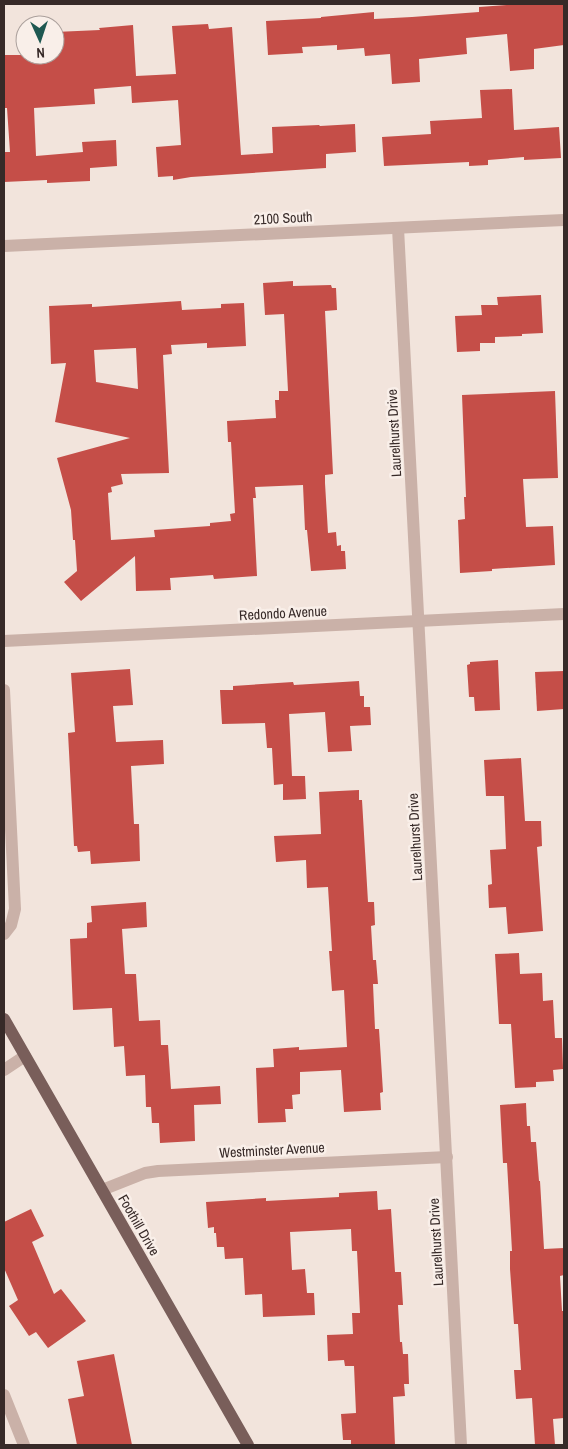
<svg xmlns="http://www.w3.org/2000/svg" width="568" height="1449" font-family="'Archivo Narrow',sans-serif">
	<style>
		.building { fill: #c54e48; fill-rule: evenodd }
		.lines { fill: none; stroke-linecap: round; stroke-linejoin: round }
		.minor { stroke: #cab1a8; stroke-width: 12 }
		.tertiary { stroke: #cab1a8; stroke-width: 12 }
		.primary { stroke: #795e5a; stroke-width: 12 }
		.labels { text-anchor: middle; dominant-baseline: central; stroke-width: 5; stroke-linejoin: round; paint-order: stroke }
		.street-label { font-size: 14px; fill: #372a28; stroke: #f9efe9 }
	</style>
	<rect width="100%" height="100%" fill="#f2e4dc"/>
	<!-- building -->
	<g class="building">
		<path d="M522,4H564V45L534,49V69L510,71L507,34L466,38L467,54L419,59L420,82L392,84L390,54L365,56L364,48L337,50V45L302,47L303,53L268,55L266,21L321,18V17L374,12V19L412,17L479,12V7Z"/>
		<path d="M208,24L209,29L232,27L241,155L273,153L272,127L319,125L320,126L355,124L356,152L326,154V168L191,177L173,180V176L158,177L156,147L181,145L178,100L132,103L131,86L94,89L95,104L34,108L36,156L83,152L82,142L116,140L117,166L90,168V181L47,183V180L4,182V152H10L7,108H4V55H55V32L100,30L99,28L133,25L136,76L176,74L172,26Z"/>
		<path d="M512,89L514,130L559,127L561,158L524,160V157L488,160V165L469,166V162L384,166L382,137L431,134L430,121L482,118L480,90Z"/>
		<path d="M293,281V286L331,285L332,288H336L337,310L325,311L333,474L325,475V483L328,533L336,532L337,546L341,545V551H345L346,569L311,571L307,530H305L303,485L255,487L256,498H253L257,576L214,579L213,575L170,578L171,590L136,591L135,556L81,601L64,582L77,571L75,540H73L71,510L57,458L130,438L55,422L66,363L51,364L49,306L92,304V307L181,301L182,310L221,308V304L244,303L246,346L207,348V343L171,345L172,354L163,355L169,473L121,474L123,484L111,487L112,492L108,493L111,540L155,537L154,530L210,526V523L231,521L230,514L235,513L231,442H228L227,421L276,418L275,400H279V391H288L284,314L265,315L263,283ZM136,348L138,389L96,382L94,350Z"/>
		<path d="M541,295L543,333L522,334V336L495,337V343H480V351L457,352L455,316L482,315L481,305H498L497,297Z"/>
		<path d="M555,391L558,478L523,479L526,527L553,526L555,565L492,569V571L460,573L458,520L465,519L464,497H466L462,395Z"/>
		<path d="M498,660L500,710L475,711L474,697H469L467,665L470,664V662Z"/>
		<path d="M130,669L133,705L113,706L116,742L163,740L164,764L131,766L134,824H139L140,861L91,864L90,851L78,852L77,846H74L68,733L75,732L71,673Z"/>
		<path d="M564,671V709L537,711L535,672Z"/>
		<path d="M359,681L360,696H364V707H370L371,725L350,726L352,751L328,752L325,712L289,714L292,776H305L306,799L283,800V784L274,785L272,748H267L265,723L222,724L220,690H233V686L293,682L294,685Z"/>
		<path d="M521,758L525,821H541L542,846L537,847L543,931L508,934L506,907L489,908L488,885L492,884L490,850L506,849L504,796H486L484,760Z"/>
		<path d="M359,790V800H362L368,902H374L375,925L371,926L373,960H376L378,984H373L375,1029H379L383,1092L380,1093L381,1110L344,1112L341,1070L300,1072V1094L292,1095L293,1109H285L286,1122L258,1123L256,1068L274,1067L273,1049L299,1047V1050L347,1047L344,990L332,991L329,951H332L328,887L307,888L306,860L276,862L274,836L321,834L319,792Z"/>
		<path d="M146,902L147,927L122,929L125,974H136L139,1021L160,1020L161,1045H168L171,1089L220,1086L221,1104L194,1105L195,1141L160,1143L159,1123H152L151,1107H146L145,1075L126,1076L124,1046L114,1047L112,1008L73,1010L70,939L87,938V923L92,922L91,906Z"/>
		<path d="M519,953L520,974L542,973L543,1001L553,1000L555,1038H562L563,1069L553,1070L554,1081L536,1082V1087L515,1088L511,1024H499L495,954Z"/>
		<path d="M526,1103L527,1126H530L531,1142H536L539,1181H540L544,1249L564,1248V1275L560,1276L562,1311H564V1418L553,1419L555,1445H535L532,1398L516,1399L514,1370H521L518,1324H514L510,1269V1251H512L507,1163H503L500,1105Z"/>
		<path d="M377,1191L378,1210L391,1209L395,1272H401L403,1305H398L400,1342H402L403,1354H408L409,1384H404L405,1396L393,1397L395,1445H351V1440H343L341,1414L356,1413L354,1366H345L344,1360L328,1361L327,1335L353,1334L352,1313H360L357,1251H352L351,1229L290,1232L292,1270L305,1269L307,1293H314L315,1315L263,1317L262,1294L245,1295L243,1258L225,1259L224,1247H217L216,1233H214V1227L208,1228L206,1202L266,1198V1201L339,1197V1193Z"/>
		<path d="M31,1209L44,1236L32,1242L54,1294L61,1289L86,1321L48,1348L36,1332L29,1336L9,1306L18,1300L4,1268V1222Z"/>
		<path d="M114,1354L132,1445H77L68,1399L84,1396L77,1361Z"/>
	</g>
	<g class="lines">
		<!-- minor -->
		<g class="minor">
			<path d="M398,228L461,1445"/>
			<path d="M4,641L564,614"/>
			<path d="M4,690L15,909L11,925L4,934"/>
			<path d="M4,1070L25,1056"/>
			<path d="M102,1190L145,1173L158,1171L447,1157"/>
			<path d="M4,1395L24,1445"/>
		</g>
		<!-- tertiary -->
		<path class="tertiary" d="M4,246L564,220"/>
		<!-- primary -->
		<path class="primary" d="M4,1019L248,1445"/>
	</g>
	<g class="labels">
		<!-- street labels -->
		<g class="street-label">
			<text transform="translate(283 218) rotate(-3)">2100 South</text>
			<text transform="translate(394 433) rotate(-93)">Laurelhurst Drive</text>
			<text transform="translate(283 613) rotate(-3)">Redondo Avenue</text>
			<text transform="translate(415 837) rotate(-93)">Laurelhurst Drive</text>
			<text transform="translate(272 1150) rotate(-3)">Westminster Avenue</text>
			<text transform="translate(139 1225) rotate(60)">Foothill Drive</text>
			<text transform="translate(436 1242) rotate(-93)">Laurelhurst Drive</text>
		</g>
	</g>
	<!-- border -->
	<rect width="568" height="1449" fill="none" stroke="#372a28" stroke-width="10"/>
	<!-- north arrow -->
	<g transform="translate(40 40) rotate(177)"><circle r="24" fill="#f9efe9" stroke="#aba09c"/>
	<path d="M0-4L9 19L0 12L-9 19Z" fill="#1e5851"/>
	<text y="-8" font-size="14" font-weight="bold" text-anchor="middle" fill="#372a28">N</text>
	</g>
</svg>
